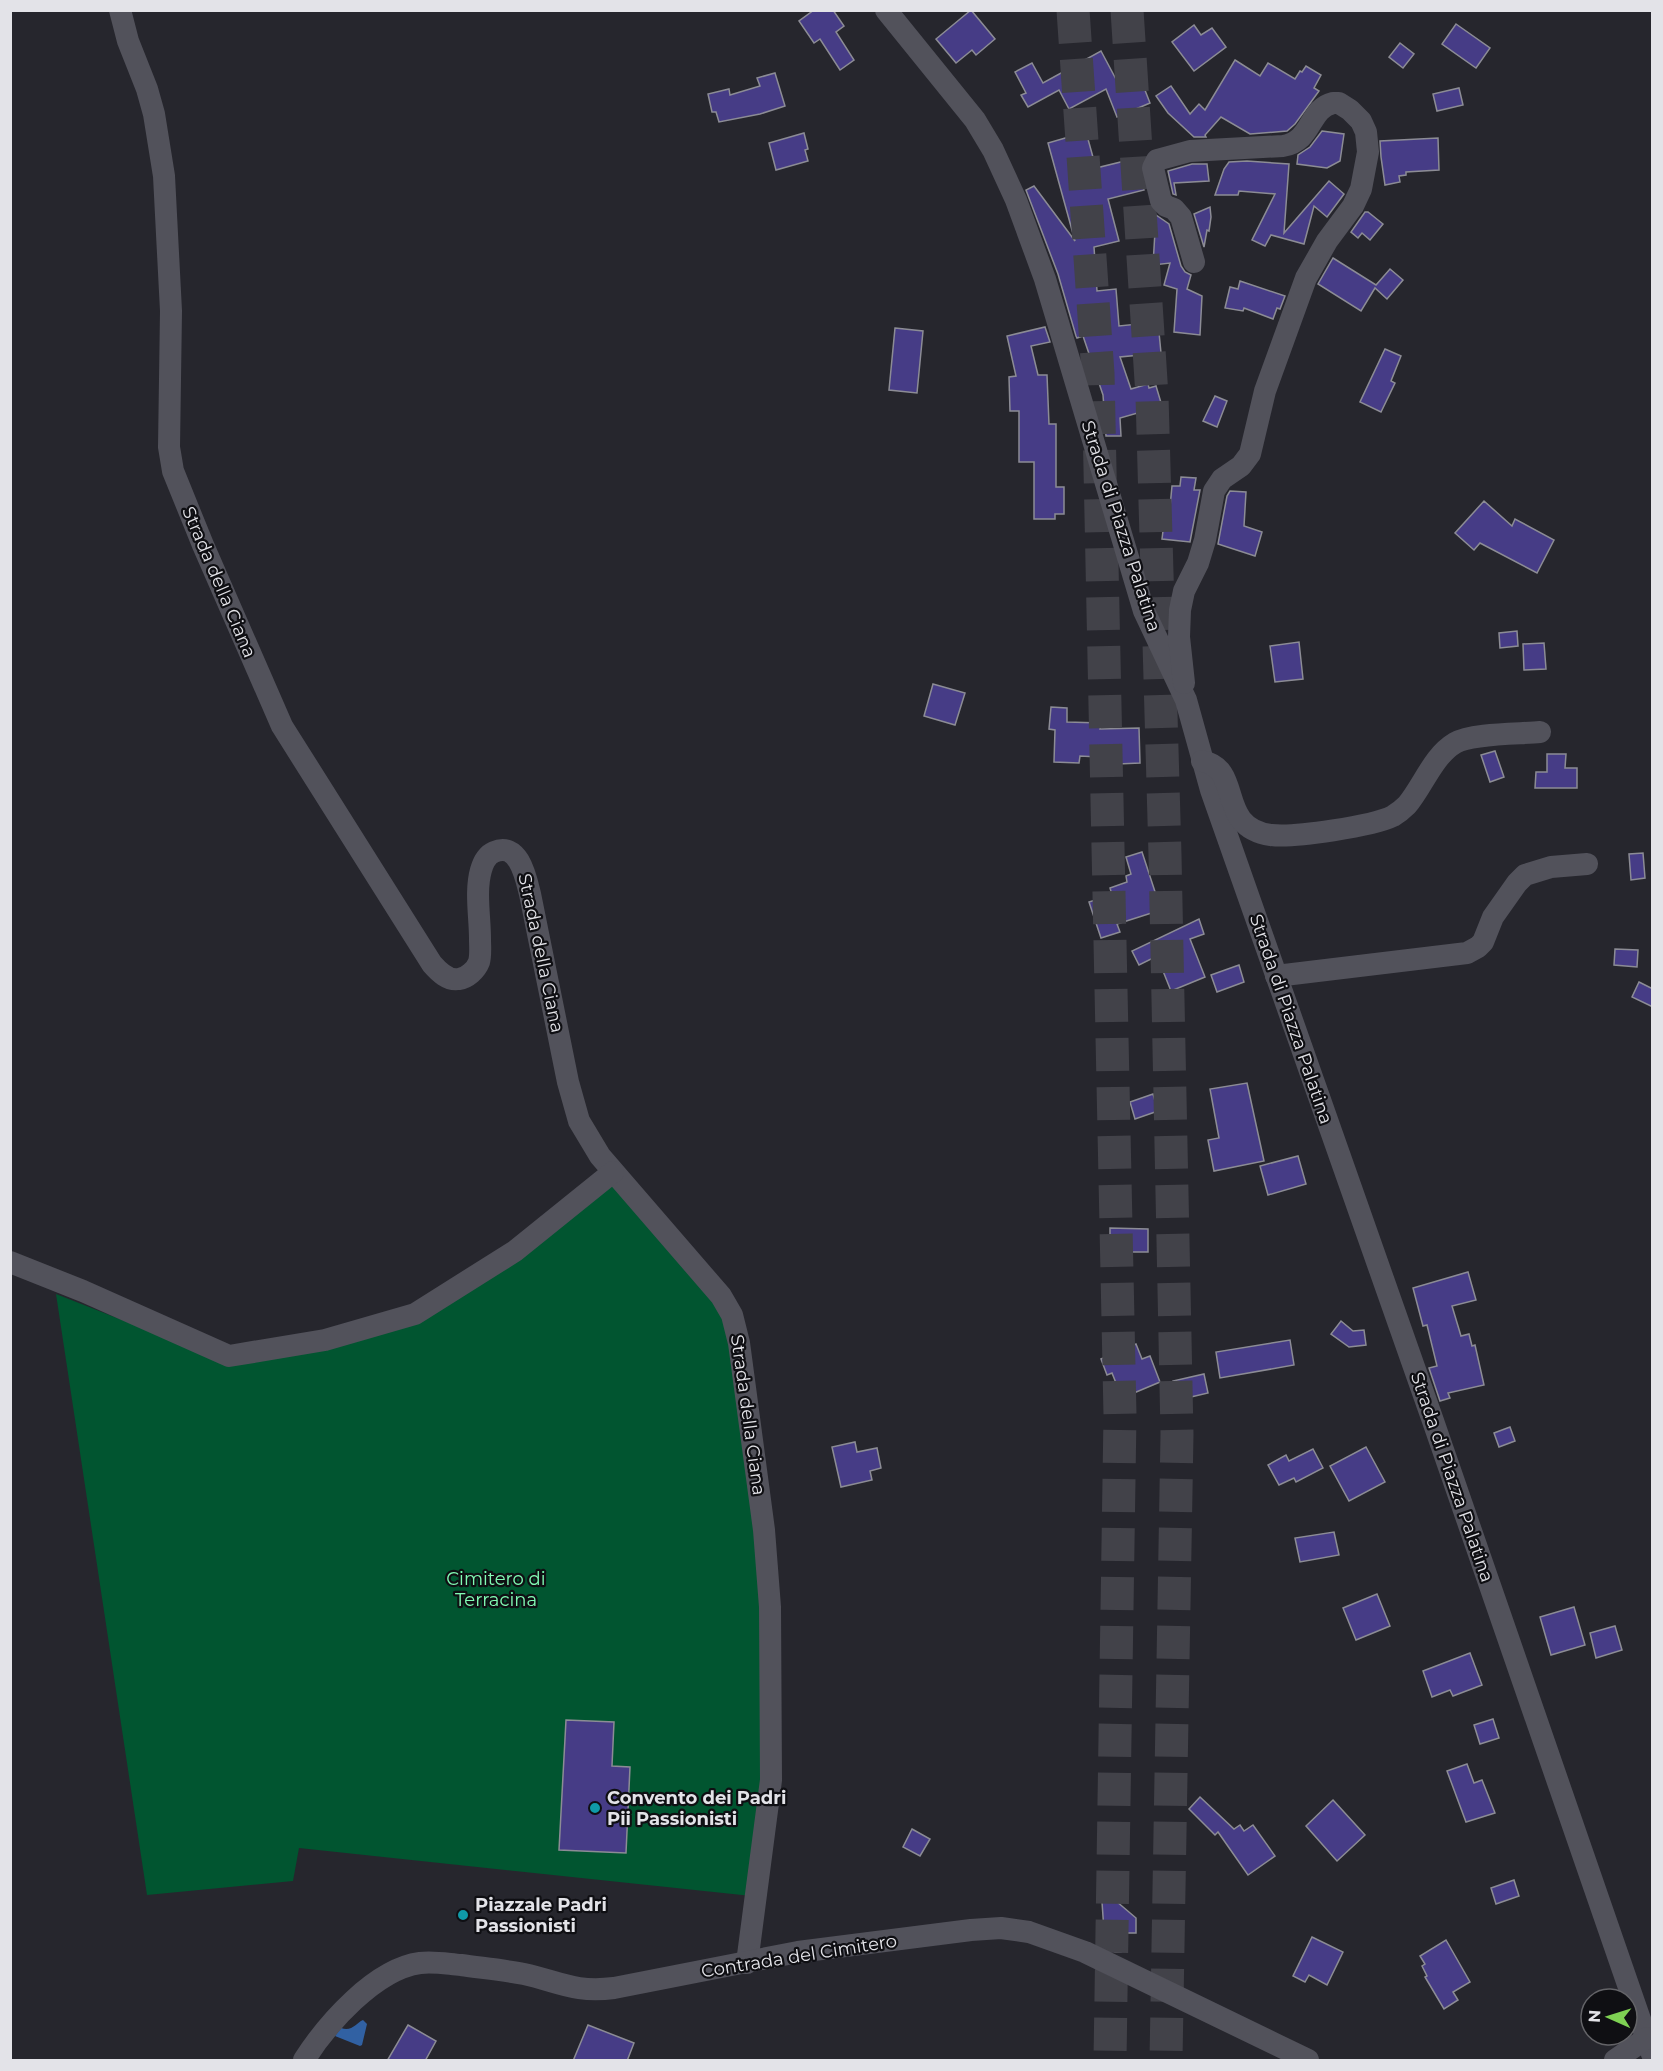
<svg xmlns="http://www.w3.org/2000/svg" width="1663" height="2071" font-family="Montserrat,sans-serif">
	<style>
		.green { fill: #015530 }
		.water { fill: #3161a3 }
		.building { fill: #463c86; stroke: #8c8c95; stroke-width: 1.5 }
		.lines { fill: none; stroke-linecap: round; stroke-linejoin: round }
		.highway-tunnel { stroke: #424249; stroke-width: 33; stroke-dasharray: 33 16; stroke-linecap: butt }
		.minor { stroke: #52525b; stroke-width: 22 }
		.culture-dot { fill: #0f9aa8; stroke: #0f0f13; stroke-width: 2 }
		.labels { text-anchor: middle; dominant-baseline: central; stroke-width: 4.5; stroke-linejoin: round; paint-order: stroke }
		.street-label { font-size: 18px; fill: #e3e3e8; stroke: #0f0f13 }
		.park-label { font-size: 18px; fill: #82fcb5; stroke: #0f0f13 }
		.poi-label { font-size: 18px; font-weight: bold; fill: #e3e3e8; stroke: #0f0f13; text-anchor: start }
	</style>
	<rect width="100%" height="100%" fill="#26262d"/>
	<!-- green -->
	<path class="green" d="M611,1184L731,1314L774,1572L761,1897L299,1848L293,1881L147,1895L56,1294L231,1363L418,1323Z"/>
	<!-- water -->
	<path class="water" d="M363,2020L367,2024L362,2045L360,2046L335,2036L341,2028C352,2032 356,2023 363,2020Z"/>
	<!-- building -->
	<g class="building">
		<path d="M814,10H833L844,26L836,32L854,60L840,70L820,39L814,43L799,21Z"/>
		<path d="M971,10L995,39L976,55L972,50L956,63L936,39Z"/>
		<path d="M1456,24L1490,48L1476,68L1442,44Z"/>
		<path d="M1194,25L1201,35L1212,28L1226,47L1194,71L1172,42Z"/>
		<path d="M1400,43L1414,54L1403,68L1389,57Z"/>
		<path d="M1101,51L1117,81L1134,73L1138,82L1141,80L1150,103L1117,117L1106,89L1069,109L1059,90L1028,107L1021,95L1026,93L1015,72L1032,63L1043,83Z"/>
		<path d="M1235,60L1260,76L1268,63L1295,79L1300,71L1302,72L1306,66L1321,75L1314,88L1319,91L1295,124L1287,131L1250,134L1221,117L1205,135L1206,137H1194L1168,113L1156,96L1171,86L1190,114L1199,104L1205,110Z"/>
		<path d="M775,73L785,106L760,114L719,122L716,112H712L708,94L729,89L730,95L760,86L757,78Z"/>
		<path d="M1459,88L1463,105L1437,111L1433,94Z"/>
		<path d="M1322,131L1344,134L1340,161L1327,168L1297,164L1298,155L1310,147Z"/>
		<path d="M1086,132L1096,168L1133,159L1136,171L1140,170L1144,190L1108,199L1119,241L1094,247L1097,291L1116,289L1119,326L1158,322L1161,353L1120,357L1131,389L1148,384L1149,388L1156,386L1162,406L1120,418L1121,436H1106L1103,395L1083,336L1077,338L1076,336L1058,274L1026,190L1034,186L1075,241L1048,143Z"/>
		<path d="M804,133L808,149L805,150L808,161L776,170L769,143Z"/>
		<path d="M1438,138L1439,170L1406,172V175L1399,176L1400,182L1385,185L1381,157L1380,141Z"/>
		<path d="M1247,161L1289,164L1284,233L1329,181L1344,194L1327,217L1314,206L1304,244L1271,235L1265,246L1252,240L1275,194L1239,191L1238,195H1215L1224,169L1229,162Z"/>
		<path d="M1192,164H1207L1209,181L1174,183L1176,195L1173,194L1168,171Z"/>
		<path d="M1210,207L1211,217L1209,231L1207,230L1204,247L1194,214Z"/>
		<path d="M1365,212H1368L1383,224L1370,240L1362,233L1358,238L1351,232Z"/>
		<path d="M1156,215L1169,224L1181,266L1185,272L1191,275L1187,289L1202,296L1200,335L1174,332L1177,289L1164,285L1170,263L1153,265Z"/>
		<path d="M1333,258L1376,285L1390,269L1403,280L1387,299L1375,288L1361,311L1318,284Z"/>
		<path d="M1240,281L1285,296L1280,309L1277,308L1273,319L1244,308L1243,311L1225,308L1230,287L1238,289Z"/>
		<path d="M1045,327L1050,342L1031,346L1038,375H1047L1049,424H1056V487H1064V514H1055V519H1034V462H1019V411H1010L1009,377L1016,376L1007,336Z"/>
		<path d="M895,328L923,331L917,393L889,390Z"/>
		<path d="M1385,349L1401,356L1391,381L1395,383L1381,412L1360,402Z"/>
		<path d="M1215,396L1227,401L1217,427L1203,421Z"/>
		<path d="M1181,477L1196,478L1194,490H1200L1190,542L1162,539L1166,507H1170L1172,486H1180Z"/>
		<path d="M1230,491L1246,492L1244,526L1262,532L1255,556L1218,544L1227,496Z"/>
		<path d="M1484,501L1512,526L1515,519L1554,540L1537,573L1480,543L1474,550L1455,533Z"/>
		<path d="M1517,631L1518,646L1500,648L1499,633Z"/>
		<path d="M1299,642L1303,679L1275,682L1270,646Z"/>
		<path d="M1544,643L1546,669L1524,670L1523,644Z"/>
		<path d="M933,684L965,693L955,725L924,716Z"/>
		<path d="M1051,707L1067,708V722L1101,723L1100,729L1139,728L1140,763L1118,764V758L1080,756L1079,763L1054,762L1055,730L1049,729Z"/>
		<path d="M1495,751L1504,777L1490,782L1481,755Z"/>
		<path d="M1547,754H1566L1565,768H1577V788H1535L1536,772H1547Z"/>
		<path d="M1142,852L1161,910L1117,924L1120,932L1101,938L1089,902L1112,895L1110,888L1127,882L1126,876L1131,874L1126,857Z"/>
		<path d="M1643,853L1645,878L1631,880L1629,854Z"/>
		<path d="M1199,919L1204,934L1190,939L1205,977L1171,991L1157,956L1139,965L1132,951Z"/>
		<path d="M1615,949L1638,950L1637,967L1614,965Z"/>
		<path d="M1239,965L1244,982L1217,992L1211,975Z"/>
		<path d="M1639,982L1653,989V1007L1632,997Z"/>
		<path d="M1247,1083L1264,1161L1214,1171L1208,1140L1219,1138L1210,1089Z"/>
		<path d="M1153,1094L1158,1111L1135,1119L1130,1102Z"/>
		<path d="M1298,1156L1306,1184L1268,1195L1260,1166Z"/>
		<path d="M1110,1228L1148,1229V1252H1110Z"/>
		<path d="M1180,1241L1181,1258L1161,1259L1160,1242Z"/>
		<path d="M1468,1272L1476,1300L1452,1306L1461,1336L1469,1334L1472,1346L1475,1345L1484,1385L1448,1393L1450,1398L1440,1401L1429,1368L1437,1366L1427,1325L1423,1326L1413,1288Z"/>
		<path d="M1341,1321L1353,1331L1364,1330L1366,1345L1349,1347L1331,1334Z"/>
		<path d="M1290,1340L1294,1365L1220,1378L1216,1352Z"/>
		<path d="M1136,1344L1142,1359L1150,1356L1160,1382L1122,1398L1112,1373L1107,1375L1101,1359Z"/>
		<path d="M1204,1374L1208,1393L1178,1400L1173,1381Z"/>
		<path d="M1510,1427L1515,1441L1499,1447L1494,1433Z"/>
		<path d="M855,1442L857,1452L877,1448L881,1468L870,1471L872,1480L841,1487L832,1447Z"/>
		<path d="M1366,1447L1385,1482L1349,1501L1330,1466Z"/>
		<path d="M1313,1449L1323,1468L1296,1482L1294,1478L1279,1485L1268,1465L1286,1455L1289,1461Z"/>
		<path d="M1334,1532L1339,1555L1300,1562L1295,1538Z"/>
		<path d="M1377,1594L1390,1626L1356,1640L1343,1608Z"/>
		<path d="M1574,1607L1585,1645L1551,1655L1540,1617Z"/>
		<path d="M1615,1626L1622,1650L1596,1658L1590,1633Z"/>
		<path d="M1470,1653L1482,1685L1453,1696L1450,1690L1432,1697L1423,1671Z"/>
		<path d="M1493,1719L1499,1738L1480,1744L1474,1725Z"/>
		<path d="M566,1720L614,1722L612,1766L630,1767L626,1853L559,1850Z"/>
		<path d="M1467,1764L1474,1783L1482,1780L1495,1813L1466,1822L1447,1771Z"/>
		<path d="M1200,1797L1234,1829L1240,1825L1244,1831L1253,1825L1275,1856L1248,1875L1218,1832L1215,1835L1189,1809Z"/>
		<path d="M1333,1800L1365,1835L1337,1861L1306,1826Z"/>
		<path d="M912,1829L930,1839L920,1856L903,1847Z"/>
		<path d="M1514,1880L1519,1896L1496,1904L1491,1888Z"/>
		<path d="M1116,1901L1136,1918V1933H1121V1952H1115L1105,1945L1102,1902Z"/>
		<path d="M1312,1937L1343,1952L1327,1985L1309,1975L1305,1982L1293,1976Z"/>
		<path d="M1446,1940L1470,1982L1453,1992L1458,2000L1444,2009L1425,1977L1427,1976L1422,1966L1425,1964L1420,1956Z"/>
		<path d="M408,2025L436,2041L425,2061H387Z"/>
		<path d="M588,2025L634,2043L627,2061H573Z"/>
	</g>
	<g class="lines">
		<!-- highway-tunnel -->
		<g class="highway-tunnel">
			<path d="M1073,10L1098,374L1120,1415L1110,2060"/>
			<path d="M1127,10L1152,396L1165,855L1177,1434L1166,2060"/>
		</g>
		<!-- minor -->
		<g class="minor">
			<path d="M120,10L128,41L147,89L154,114L164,176L171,311L169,447L173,471L203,545L282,726L432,964C439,972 448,981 459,979C467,978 476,970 479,962C481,955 480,946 480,939C480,917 475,891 481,870C483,863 487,855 494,852C519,841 526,878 530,894L568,1082L579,1121L600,1156L721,1296L732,1315L739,1343L764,1530L770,1607L771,1780L747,1963"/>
			<path d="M886,10L975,120L993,150L1016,200L1045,279L1144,611L1186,700L1211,790L1432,1418L1652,2054"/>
			<path d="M1184,683L1179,637L1180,610L1184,591L1198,563L1205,540L1214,491L1222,479L1241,466L1250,454L1265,391L1306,278L1327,241L1353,206L1361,189L1368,152L1366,132L1361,121L1350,110L1339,103H1333C1308,109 1313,141 1283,146L1190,151L1157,160L1153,168L1161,201L1166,206L1174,209L1181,217L1194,262"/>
			<path d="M1202,761C1244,769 1215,827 1271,835C1294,838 1373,826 1393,816C1398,813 1403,809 1407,805C1423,786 1433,756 1455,743C1472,733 1519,734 1540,732"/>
			<path d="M1276,976L1467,953L1478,947L1483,942L1493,917L1517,883L1525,875L1551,867L1587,864"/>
			<path d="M10,1262L83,1291L229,1356L325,1340L415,1314L515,1251L613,1172"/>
			<path d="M304,2060C327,2024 375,1969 420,1963C433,1961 448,1964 461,1965C482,1968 504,1970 524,1974C560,1982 575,1993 614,1988L798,1952L971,1930L1001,1928L1029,1932L1085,1952L1308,2060"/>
			<path d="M1615,2060L1647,2038"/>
		</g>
	</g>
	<!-- markers -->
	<g class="culture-dot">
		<circle cx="595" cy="1808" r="6"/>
		<circle cx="463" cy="1915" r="6"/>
	</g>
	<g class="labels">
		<!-- street labels -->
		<g class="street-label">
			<text transform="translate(1121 526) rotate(72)">Strada di Piazza Palatina</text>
			<text transform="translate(219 582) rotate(67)">Strada della Ciana</text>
			<text transform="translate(541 953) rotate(78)">Strada della Ciana</text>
			<text transform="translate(1291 1019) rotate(71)">Strada di Piazza Palatina</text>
			<text transform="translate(748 1415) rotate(82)">Strada della Ciana</text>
			<text transform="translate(1452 1477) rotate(71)">Strada di Piazza Palatina</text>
			<text transform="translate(799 1956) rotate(-9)">Contrada del Cimitero</text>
		</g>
		<!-- park labels -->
		<g class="park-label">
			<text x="496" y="1579">Cimitero di<tspan x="496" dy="21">Terracina</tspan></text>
		</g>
		<!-- poi labels -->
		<g class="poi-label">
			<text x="607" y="1798">Convento dei Padri<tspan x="607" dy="21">Pii Passionisti</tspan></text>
			<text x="475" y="1905">Piazzale Padri<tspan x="475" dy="21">Passionisti</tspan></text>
		</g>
	</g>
	<!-- border -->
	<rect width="1663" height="2071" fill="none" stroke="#e3e3e8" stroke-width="24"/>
	<!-- north arrow -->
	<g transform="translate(1609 2017) rotate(273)"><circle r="28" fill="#0f0f13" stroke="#646468" stroke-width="1.5"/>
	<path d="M0-4.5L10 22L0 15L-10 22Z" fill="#7ed153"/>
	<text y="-9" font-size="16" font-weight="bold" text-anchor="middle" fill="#e3e3e8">N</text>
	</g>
</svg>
